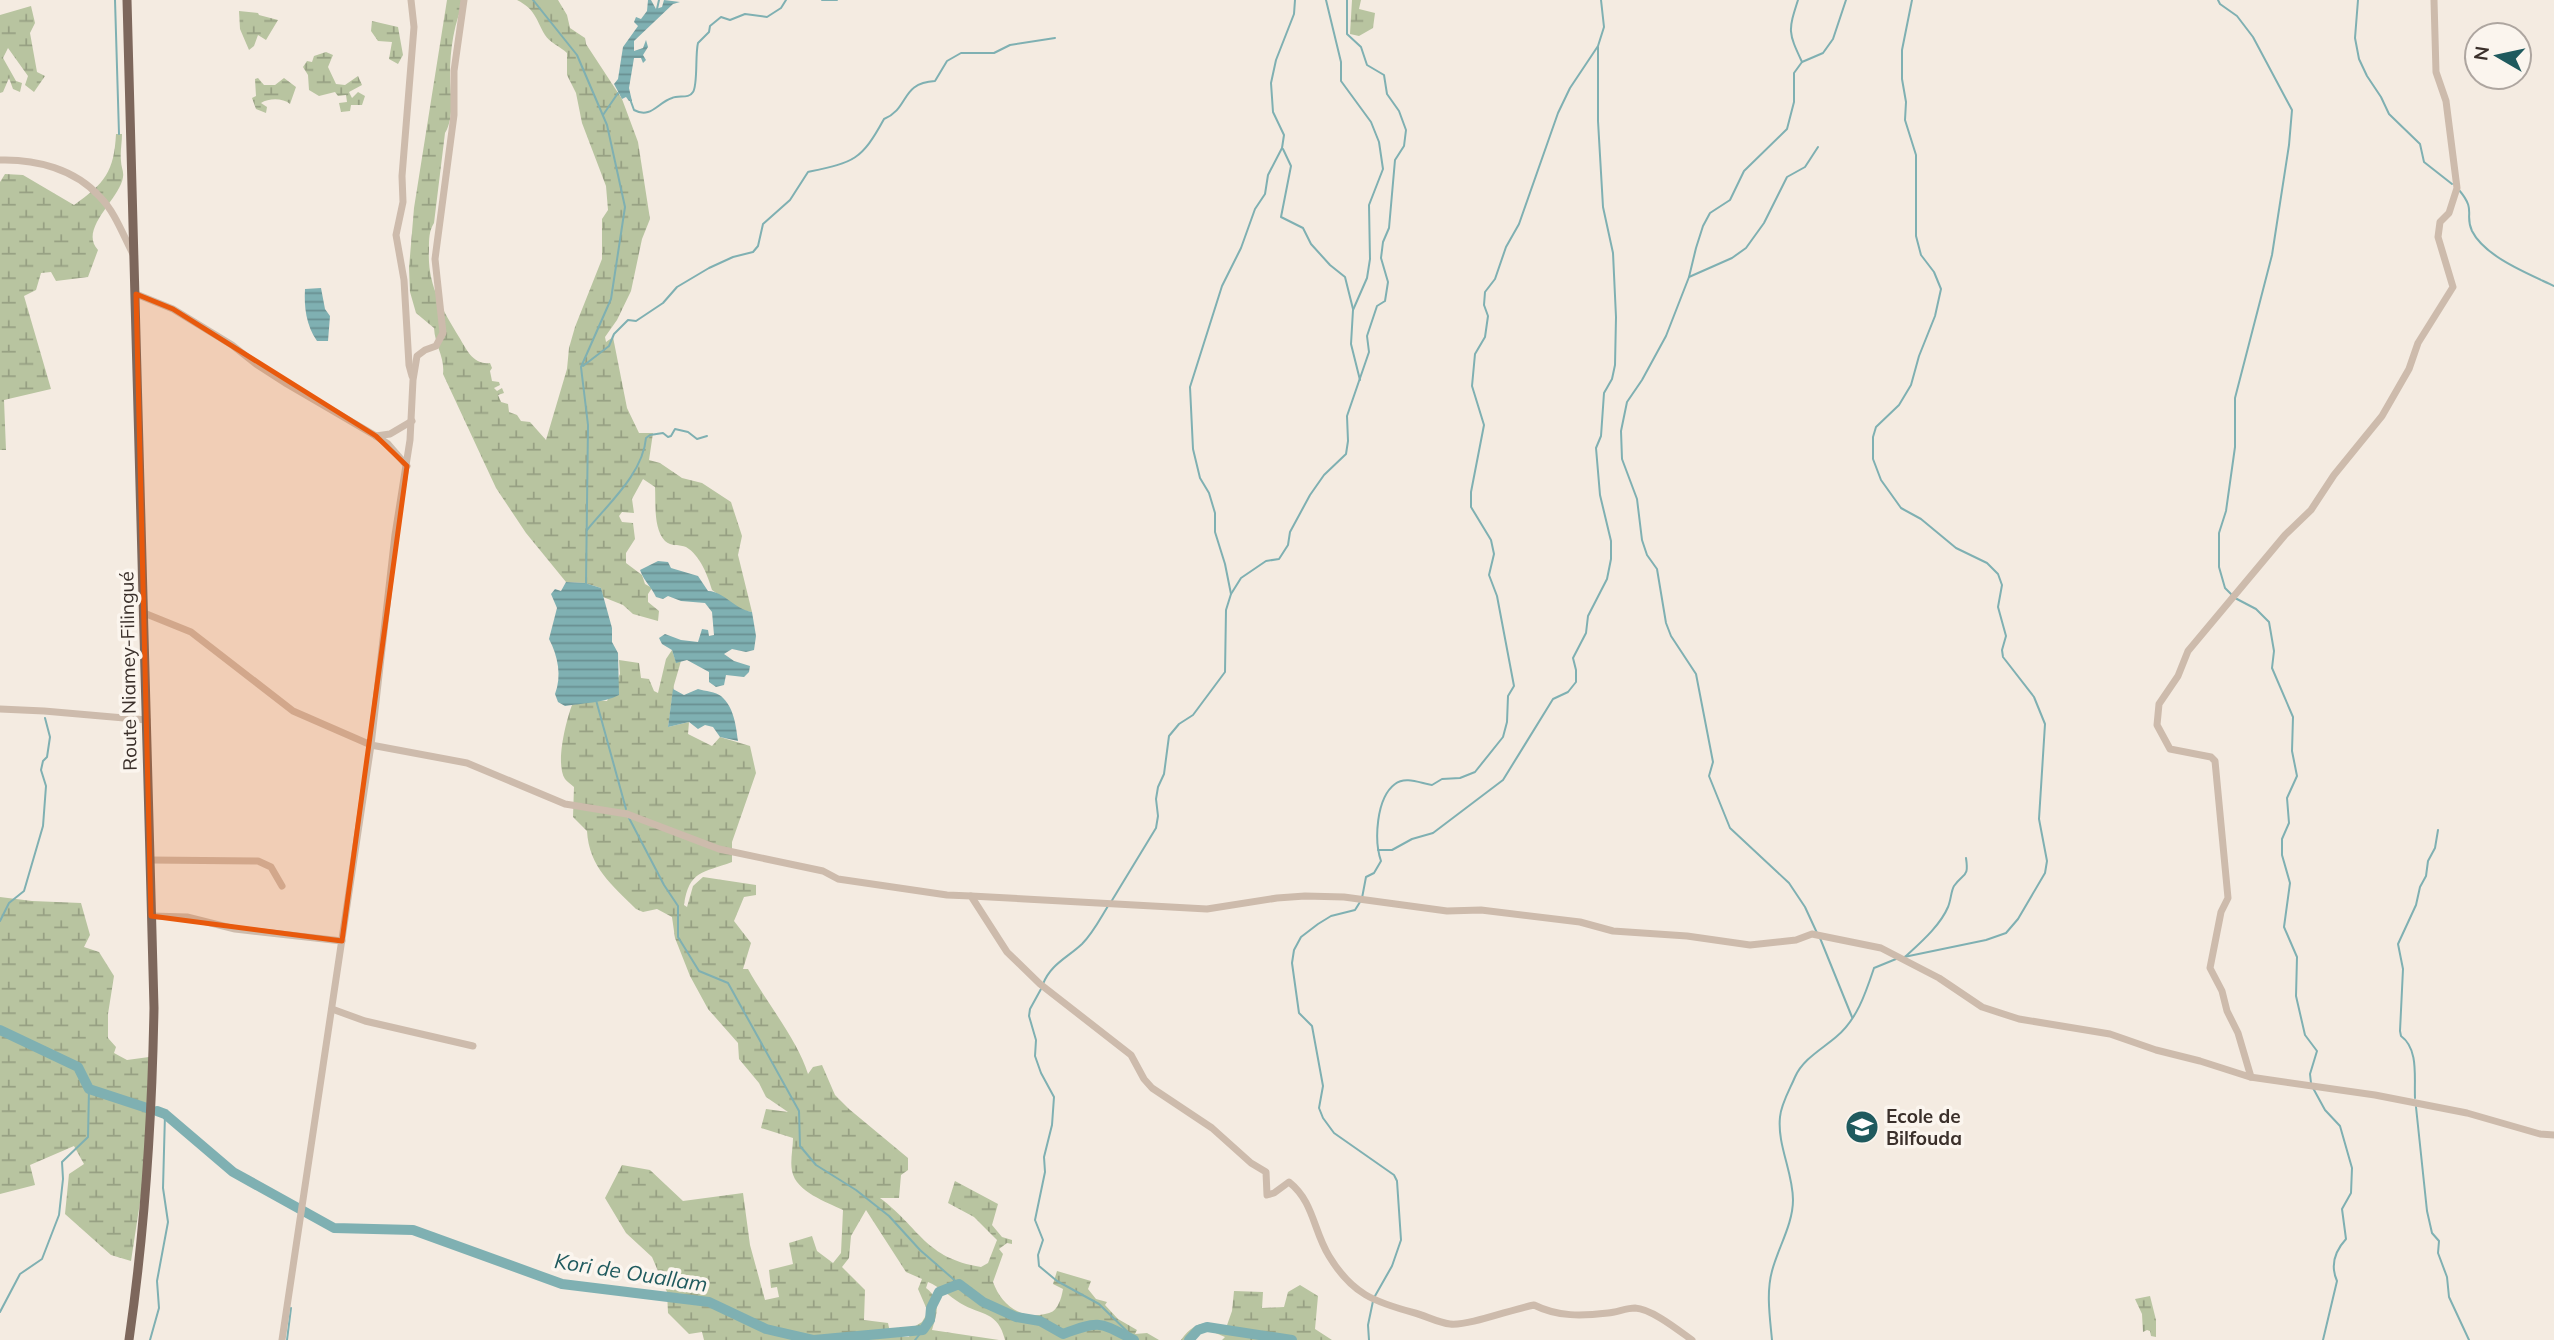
<svg xmlns="http://www.w3.org/2000/svg" width="2554" height="1340" font-family="Mulish,sans-serif">
	<style>
		.wetland { fill: url(#wetland-marsh); fill-rule: evenodd }
		.water { fill: url(#water-rules) }
		.lines { fill: none; stroke-linecap: round; stroke-linejoin: round }
		.stream { stroke: #7fb0b2; stroke-width: 2 }
		.river { stroke: #7fb0b2; stroke-width: 10 }
		.minor { stroke: #cdbbac; stroke-width: 7 }
		.major { stroke: #7d675c; stroke-width: 9 }
		.marked { fill: #e8590c; fill-opacity: 0.2; stroke: #e8590c; stroke-width: 5; stroke-linejoin: round }
		.labels { text-anchor: middle; dominant-baseline: central; stroke-width: 7; stroke-linejoin: round; paint-order: stroke }
		.street-label { font-size: 19px; fill: #3b302b; stroke: #fbf5ee }
		.poi-label { font-size: 19px; font-weight: bold; fill: #3b302b; stroke: #fbf5ee; text-anchor: start }
		.water-label { font-size: 21px; font-style: italic; fill: #1f5a5e; stroke: #fbf5ee }
	</style>
	<defs>
		<pattern id="wetland-marsh" width="20" height="14" patternUnits="userSpaceOnUse" patternTransform="scale(1.75)"><rect width="20" height="14" fill="#b8c4a0"/><path d="M1 5h8M5 5V1M11 12h8M15 12V8" fill="none" stroke="#97a083"/></pattern>
		<pattern id="water-rules" width="6" height="5" patternUnits="userSpaceOnUse" patternTransform="scale(1.75)"><rect width="6" height="5" fill="#7fb0b2"/><path d="M0 2.5h6" fill="none" stroke="#699091"/></pattern>
	</defs>
	<rect width="100%" height="100%" fill="#f4ebe1"/>
	<!-- wetland -->
	<g class="wetland">
		<path d="M447,0H465C454,21 450,51 450,74C450,94 455,116 445,133L434,223C429,231 429,239 429,249C427,285 442,308 459,337C467,350 473,365 490,363L492,368L490,371L492,381L499,382L500,385L494,388L497,391L502,388L504,393L498,395L501,402L508,404L509,412L517,415L521,421L530,422L546,440L567,369L569,348L575,327L602,259V219L608,210L606,186L582,123L576,93L567,75V53C561,47 549,42 545,35C535,18 536,10 517,0H558L567,15L570,28L585,38L586,44L622,99L638,142L650,219L642,239L631,291L617,320L605,337L606,342L613,337L627,408L639,433H653L649,460L660,463L682,478L702,483L731,502L742,536L738,555L752,612L740,610L712,590C708,576 700,555 686,547C680,544 671,547 665,541C653,528 656,503 655,487L643,479L632,499L634,513L622,512L619,516L622,522L633,523L635,539L626,553V563L642,575L645,584L652,588L648,594V602L659,611L658,621L633,614L623,605L603,597L601,588L585,583L566,582L526,533L496,488L443,374C445,357 435,346 434,328L416,313L410,292L409,268L414,208Z"/>
		<path d="M1352,0H1361L1359,9L1375,13L1373,28L1359,36L1350,34Z"/>
		<path d="M31,6L35,23L30,33L37,72L45,76L34,92L25,85L28,76L8,48L3,58L16,81L22,83L20,92L13,89L9,78L3,92L0,93V15Z"/>
		<path d="M239,11L258,13L259,15L278,20L266,40L258,35L254,46L249,50L240,29Z"/>
		<path d="M372,21L398,27L403,55L398,64L389,59L392,42L378,41L371,31Z"/>
		<path d="M326,52L333,55L328,67L336,84L345,85L358,76L362,85L349,92L352,98L358,92L365,96L362,105H351L350,111L341,112L339,103L347,102L346,95L338,96L335,92L319,96L309,90L308,75L303,67L307,61L312,62L314,56Z"/>
		<path d="M258,78L264,85H275L284,78L296,87L290,104C283,98 269,98 261,103L267,107L266,113L256,109L252,98L256,96L255,79Z"/>
		<path d="M116,134H122C122,143 120,152 121,161C121,167 124,171 123,177C120,199 78,229 98,250L88,277L56,281L51,272L41,273L36,290L24,296L51,389L4,400L6,450H0V182L5,174L23,175L74,205C105,183 114,172 116,134Z"/>
		<path d="M672,650L676,662L681,661L674,685L668,727L689,722L688,734L712,746L720,737L750,746L756,773L732,842V862C703,873 689,870 684,905L687,907L693,886L703,877L756,885V895L744,897L734,921L751,943L743,969H748C766,1002 797,1039 808,1074L813,1067L822,1065L835,1095L849,1109L908,1158V1170L901,1175L899,1198H880C920,1228 925,1258 981,1267L988,1263L997,1240L974,1217L948,1203L955,1181L998,1204L992,1225L1002,1237L1012,1240V1244L1007,1243L999,1249L1003,1254L993,1282C1001,1304 1020,1320 1045,1314C1051,1313 1055,1311 1058,1305C1061,1300 1062,1294 1063,1289L1053,1284L1057,1271L1091,1281L1088,1289L1096,1299L1107,1302L1105,1305L1118,1319L1137,1330L1135,1334L1147,1333L1159,1340H1005C998,1311 982,1316 960,1303C949,1296 940,1287 928,1282L926,1288C942,1300 937,1313 932,1330L999,1340H704L702,1332L689,1334L668,1313L667,1292L652,1257L626,1233L605,1198L622,1165L650,1170L683,1201L743,1193L750,1245L765,1300L779,1297L777,1287L771,1288L769,1270L793,1264L789,1243L812,1236L817,1251L833,1263L841,1253L843,1210C827,1202 796,1192 792,1171C790,1161 793,1148 793,1138L761,1128L766,1109L788,1112L766,1097L759,1083L739,1059L738,1043L708,1009L690,976L675,938L672,917L657,909L643,912L636,909C612,885 589,867 587,831L573,817L574,787C571,784 567,782 565,779C555,764 566,721 572,705L596,700L607,701L620,674L619,660L639,663L641,678L649,679L654,691L658,693L666,659ZM866,1210L906,1272L922,1279L918,1289L928,1312L922,1322L912,1328L909,1337H891L888,1323L864,1320L865,1290L842,1267L849,1258L851,1236Z"/>
		<path d="M0,897L32,901L81,903L90,935L84,947L99,952L114,976L108,1014V1038L116,1047L114,1053L127,1060L149,1057L144,1176L131,1261L111,1255L65,1214L69,1174L84,1164L74,1146L30,1165L35,1185L0,1194Z"/>
		<path d="M1300,1285L1318,1296L1315,1329L1332,1340H1222L1225,1337L1206,1329L1199,1332L1192,1340H1181C1195,1321 1206,1320 1226,1328L1232,1311L1234,1291L1263,1292L1262,1308L1284,1307L1288,1292Z"/>
		<path d="M2150,1296L2156,1320V1337L2151,1336L2150,1331L2147,1330L2143,1332L2142,1314L2135,1299Z"/>
	</g>
	<!-- water -->
	<g class="water">
		<path d="M648,0H651L656,9L662,7L664,0L680,2L673,4L634,41V51L643,48L646,40L648,47L643,55L646,60L643,63L641,58H634L629,88L632,101H629L626,97L622,99L614,84L618,79L623,47L638,26L634,22L636,17L641,19L647,11Z"/>
		<path d="M321,288L325,309L330,316L328,341H317C306,325 304,307 305,289Z"/>
		<path d="M658,561L668,562L671,568L698,576L708,591C725,592 734,609 752,612L756,636L754,650L746,652L732,649L724,654L734,661L750,666L749,672L744,677L726,675L724,685L716,687L709,682V672L687,660L676,663L672,650L662,644L659,638L665,634L681,640L698,642L702,629L708,630L709,636L714,635L712,612L705,603L681,601L668,596L663,599L656,597C651,586 645,583 640,570Z"/>
		<path d="M566,582L585,583L601,588L612,628V642L618,653L619,695C603,703 583,703 565,706L558,702L555,694C562,676 558,656 549,639L557,608L551,594L555,589L561,591Z"/>
		<path d="M673,689L684,695L698,689C705,691 716,692 721,696C734,707 736,726 738,741L720,737L713,727L705,725L698,729L689,722L668,727Z"/>
	</g>
	<g class="lines">
		<!-- stream -->
		<g class="stream">
			<path d="M115,0L119,134"/>
			<path d="M533,0L577,55L607,125L625,207L611,299L581,367L588,425L586,584"/>
			<path d="M822,0H837"/>
			<path d="M1326,0L1341,62V81L1371,122L1379,142L1383,169L1369,205L1370,259L1367,278L1353,310L1351,344L1360,380"/>
			<path d="M1798,0C1788,31 1788,32 1802,62"/>
			<path d="M2218,0L2220,4L2237,16L2253,37L2292,110L2289,145L2272,255L2235,398V447L2226,511L2219,533V567L2225,588L2231,594"/>
			<path d="M2358,0L2355,38L2359,59L2367,76L2381,97L2389,114L2420,144L2424,162L2452,184"/>
			<path d="M657,9L659,0"/>
			<path d="M630,99L634,110C651,119 657,103 672,98C679,95 689,99 693,92C698,85 695,54 698,43L709,32L710,26L721,17L730,20L745,14L767,17L781,8L786,0"/>
			<path d="M603,115L618,93"/>
			<path d="M1283,149L1291,166L1281,217L1303,228L1311,244L1330,265L1345,277L1353,309"/>
			<path d="M2459,190C2477,211 2464,214 2472,231C2485,257 2529,274 2554,286"/>
			<path d="M1689,277L1732,258L1746,248L1764,223L1787,177L1805,167L1818,147"/>
			<path d="M583,366L609,346L614,334L628,320L636,321L663,303L677,287L709,268L733,257L753,252L758,246L763,224L790,200L808,172C854,162 861,161 884,119C910,108 900,83 935,81L947,61L961,53H994L1010,45L1055,38"/>
			<path d="M587,530C609,503 643,473 646,438L650,435L663,433L668,437L671,436L675,429L688,432L697,439L707,436"/>
			<path d="M1231,594L1225,564L1215,532V513L1209,493L1200,478L1193,449L1190,387L1222,286L1241,248L1255,209L1265,194L1268,175L1282,148L1284,135L1273,112L1271,83L1276,60L1294,14L1295,0"/>
			<path d="M2235,598L2256,609L2269,622L2274,651L2272,668L2293,717L2292,751L2297,776L2287,798L2289,823L2282,839V855L2290,883L2284,927L2297,957L2296,996L2305,1035L2317,1051L2310,1074L2311,1083"/>
			<path d="M596,700L626,809"/>
			<path d="M629,818L664,885L678,906V937L699,971L728,983L799,1111L800,1146L816,1165L856,1190L889,1216L920,1250L959,1284"/>
			<path d="M1378,850H1392L1412,839L1433,833L1503,780L1553,699L1568,692L1576,682V670L1573,658L1586,633L1588,616L1607,579L1611,559V541L1600,495L1596,448L1601,436L1604,393L1612,379L1615,365L1616,317L1613,253L1603,207L1598,121V47"/>
			<path d="M1362,898L1366,877L1374,873L1381,861C1374,841 1376,798 1395,784C1405,776 1420,783 1432,785L1442,779L1460,778L1475,772L1503,737L1507,722L1508,696L1514,686L1497,596L1489,575L1494,554L1491,540L1471,507V492L1484,425L1472,386L1475,354L1485,337L1488,316L1484,305L1485,292L1495,279L1506,247L1519,224L1558,113L1570,88L1598,46L1604,27L1601,0"/>
			<path d="M1111,902L1156,828L1158,816L1156,799L1158,787L1164,774L1169,736L1179,724L1193,715L1225,672L1226,610L1231,594L1241,578L1266,561L1279,559L1288,545L1290,532L1310,495L1324,475L1346,454L1348,441L1347,416L1369,352L1367,336L1377,306L1385,301L1388,282L1381,258L1383,242L1389,228L1395,160L1404,146L1406,130L1399,111L1387,94L1384,75L1367,65L1361,47L1347,34V0"/>
			<path d="M1360,902L1355,910L1331,916L1318,924L1301,937L1294,950L1292,963L1299,1013L1312,1026L1323,1086L1319,1108L1323,1118L1334,1133L1394,1175L1397,1181L1401,1240L1392,1266L1375,1296"/>
			<path d="M0,921L9,903L24,891L43,826L46,786L41,770L43,761L47,757L50,737L45,718"/>
			<path d="M1817,933L1805,907L1789,883L1730,828L1709,776L1713,762L1696,674L1671,636L1666,623L1657,569L1647,555L1642,540L1637,499L1622,459L1621,431L1627,402L1642,380L1666,336L1689,277L1696,248L1703,226L1710,213L1730,200L1744,171L1787,129L1794,102V73L1802,62L1823,53L1833,39L1846,0"/>
			<path d="M1820,938L1852,1017"/>
			<path d="M1904,957L1986,940L2006,933L2018,919L2045,873L2047,861L2039,819L2045,724L2034,697L2003,657L2002,650L2006,636L1998,607L2002,585L1998,574L1987,563L1956,548L1921,519L1901,508L1881,480L1873,459V437L1876,427L1899,405L1911,385L1919,356L1935,316L1941,289L1934,272L1921,255L1916,236V155L1905,120L1906,102L1902,79V50L1912,0"/>
			<path d="M1905,957C1920,943 1940,926 1948,907C1951,900 1951,891 1954,886C1964,872 1969,878 1966,858"/>
			<path d="M1043,984C1051,964 1067,958 1082,944C1093,933 1100,919 1108,906"/>
			<path d="M1041,989L1030,1009L1029,1016L1036,1040L1035,1056L1041,1073L1054,1097L1052,1125L1044,1157L1045,1172L1035,1220L1043,1240L1038,1255L1039,1266L1057,1281L1099,1304L1136,1340"/>
			<path d="M2313,1088L2325,1110L2340,1126L2352,1168L2351,1193L2342,1209L2346,1239C2335,1251 2330,1265 2337,1281L2323,1340"/>
			<path d="M2415,1098C2414,1078 2419,1049 2401,1036L2400,1031L2403,969L2398,944L2416,905L2420,887L2426,876L2428,861L2435,848L2438,830"/>
			<path d="M2416,1107L2427,1211L2432,1233L2439,1241L2438,1253L2447,1277L2449,1297L2469,1340"/>
			<path d="M0,1312L20,1274L42,1259L59,1215L63,1179L62,1162L88,1137L89,1089"/>
			<path d="M150,1340L159,1308L157,1281L168,1222L163,1188L165,1114"/>
			<path d="M287,1340L291,1308"/>
			<path d="M915,1340L923,1330"/>
			<path d="M1369,1340L1368,1325L1373,1301"/>
			<path d="M1772,1340C1770,1318 1766,1293 1772,1271C1778,1248 1793,1224 1793,1200C1793,1172 1777,1145 1780,1117C1781,1104 1790,1089 1795,1077C1803,1059 1822,1049 1836,1037C1857,1020 1866,992 1874,968L1896,959"/>
		</g>
		<!-- river -->
		<g class="river">
			<path d="M0,1030L78,1067L89,1089L147,1108"/>
			<path d="M157,1111L165,1114L233,1172L334,1228L413,1230L562,1284L709,1302L766,1329L814,1340L923,1330L930,1320L931,1308L939,1292L959,1284L983,1302L1016,1317L1040,1321L1063,1334C1101,1320 1099,1322 1134,1340"/>
			<path d="M1189,1340L1198,1330L1207,1327L1292,1340"/>
		</g>
		<!-- minor -->
		<g class="minor">
			<path d="M411,0L414,27L402,176L403,202L396,235L404,280L409,365L412,376"/>
			<path d="M0,160C36,159 75,169 100,197C115,212 123,235 133,254"/>
			<path d="M136,294L173,309L232,345L256,364L287,384L376,436L388,444L407,466"/>
			<path d="M376,436L390,434L412,421"/>
			<path d="M144,613L191,632L293,711L371,745L467,763L565,804L627,814L719,849L823,871L838,879L947,895L971,896L1007,952L1040,984L1131,1055L1144,1079L1152,1088L1212,1128L1251,1163L1266,1172L1267,1195L1274,1193L1289,1182C1314,1202 1313,1230 1329,1256C1352,1294 1374,1302 1415,1313C1426,1316 1439,1323 1450,1324C1469,1326 1512,1309 1534,1305C1558,1317 1582,1316 1608,1313C1617,1312 1627,1308 1635,1308C1652,1309 1678,1330 1692,1340"/>
			<path d="M0,709L44,711L147,720"/>
			<path d="M150,860L258,861L271,867L282,886"/>
			<path d="M971,896L1207,909L1277,898L1305,896L1344,897L1447,911L1481,910L1580,922L1613,931L1687,936L1750,945L1796,940L1812,934L1881,948L1939,978L1982,1007L2019,1019L2110,1034L2156,1050L2200,1061L2250,1077L2375,1095L2467,1113L2540,1134L2554,1135"/>
			<path d="M151,916L187,917L235,929L342,941"/>
			<path d="M332,1009L365,1021L473,1046"/>
			<path d="M2251,1077L2238,1033L2227,1011L2222,991L2210,968L2221,912L2228,898L2215,761L2211,757L2170,749L2157,725L2159,704L2178,676L2188,651L2285,535L2311,510L2334,475L2382,416L2409,369L2418,343L2453,287L2438,237L2440,222L2449,213L2457,188L2446,101L2436,72L2434,0"/>
			<path d="M282,1340L371,745L395,535L410,440L413,380L417,356L425,350L436,346L443,333L435,259L454,115V71L464,0"/>
		</g>
		<!-- major -->
		<path class="major" d="M127,0L154,1008C152,1119 145,1229 129,1340"/>
	</g>
	<!-- marked area -->
	<path class="marked" d="M136,294L173,309L376,436L407,466L342,941L151,916Z"/>
	<!-- icons -->
	<defs>
		<symbol id="school-disc" viewBox="-11 -11 22 22"><circle r="9.5" fill="#1f5a5e" stroke="#fbf5ee"/><path d="M0-5L7-2L0 1L-7-2ZM-4 1L0 2.5L4 1V4Q0 6-4 4Z" fill="#fff"/></symbol>
	</defs>
	<g fill-rule="evenodd">
		<use href="#school-disc" x="1843" y="1108" width="38" height="38"/>
	</g>
	<g class="labels">
		<!-- street labels -->
		<g class="street-label">
			<text transform="translate(128 671) rotate(-91)">Route Niamey-Filingué</text>
		</g>
		<!-- poi labels -->
		<g class="poi-label">
			<text x="1886" y="1116">Ecole de<tspan x="1886" dy="22">Bilfouda</tspan></text>
		</g>
		<!-- water labels -->
		<g class="water-label">
			<text transform="translate(631 1272) rotate(9)">Kori de Ouallam</text>
		</g>
	</g>
	<!-- north arrow -->
	<g transform="translate(2498 56) rotate(279)"><circle r="33" fill="#fbf5ee" stroke="#aea6a0" stroke-width="2"/>
	<path d="M0-5L12 26L0 18L-12 26Z" fill="#1f5a5e"/>
	<text y="-10" font-size="19" font-weight="bold" text-anchor="middle" fill="#3b302b">N</text>
	</g>
</svg>
